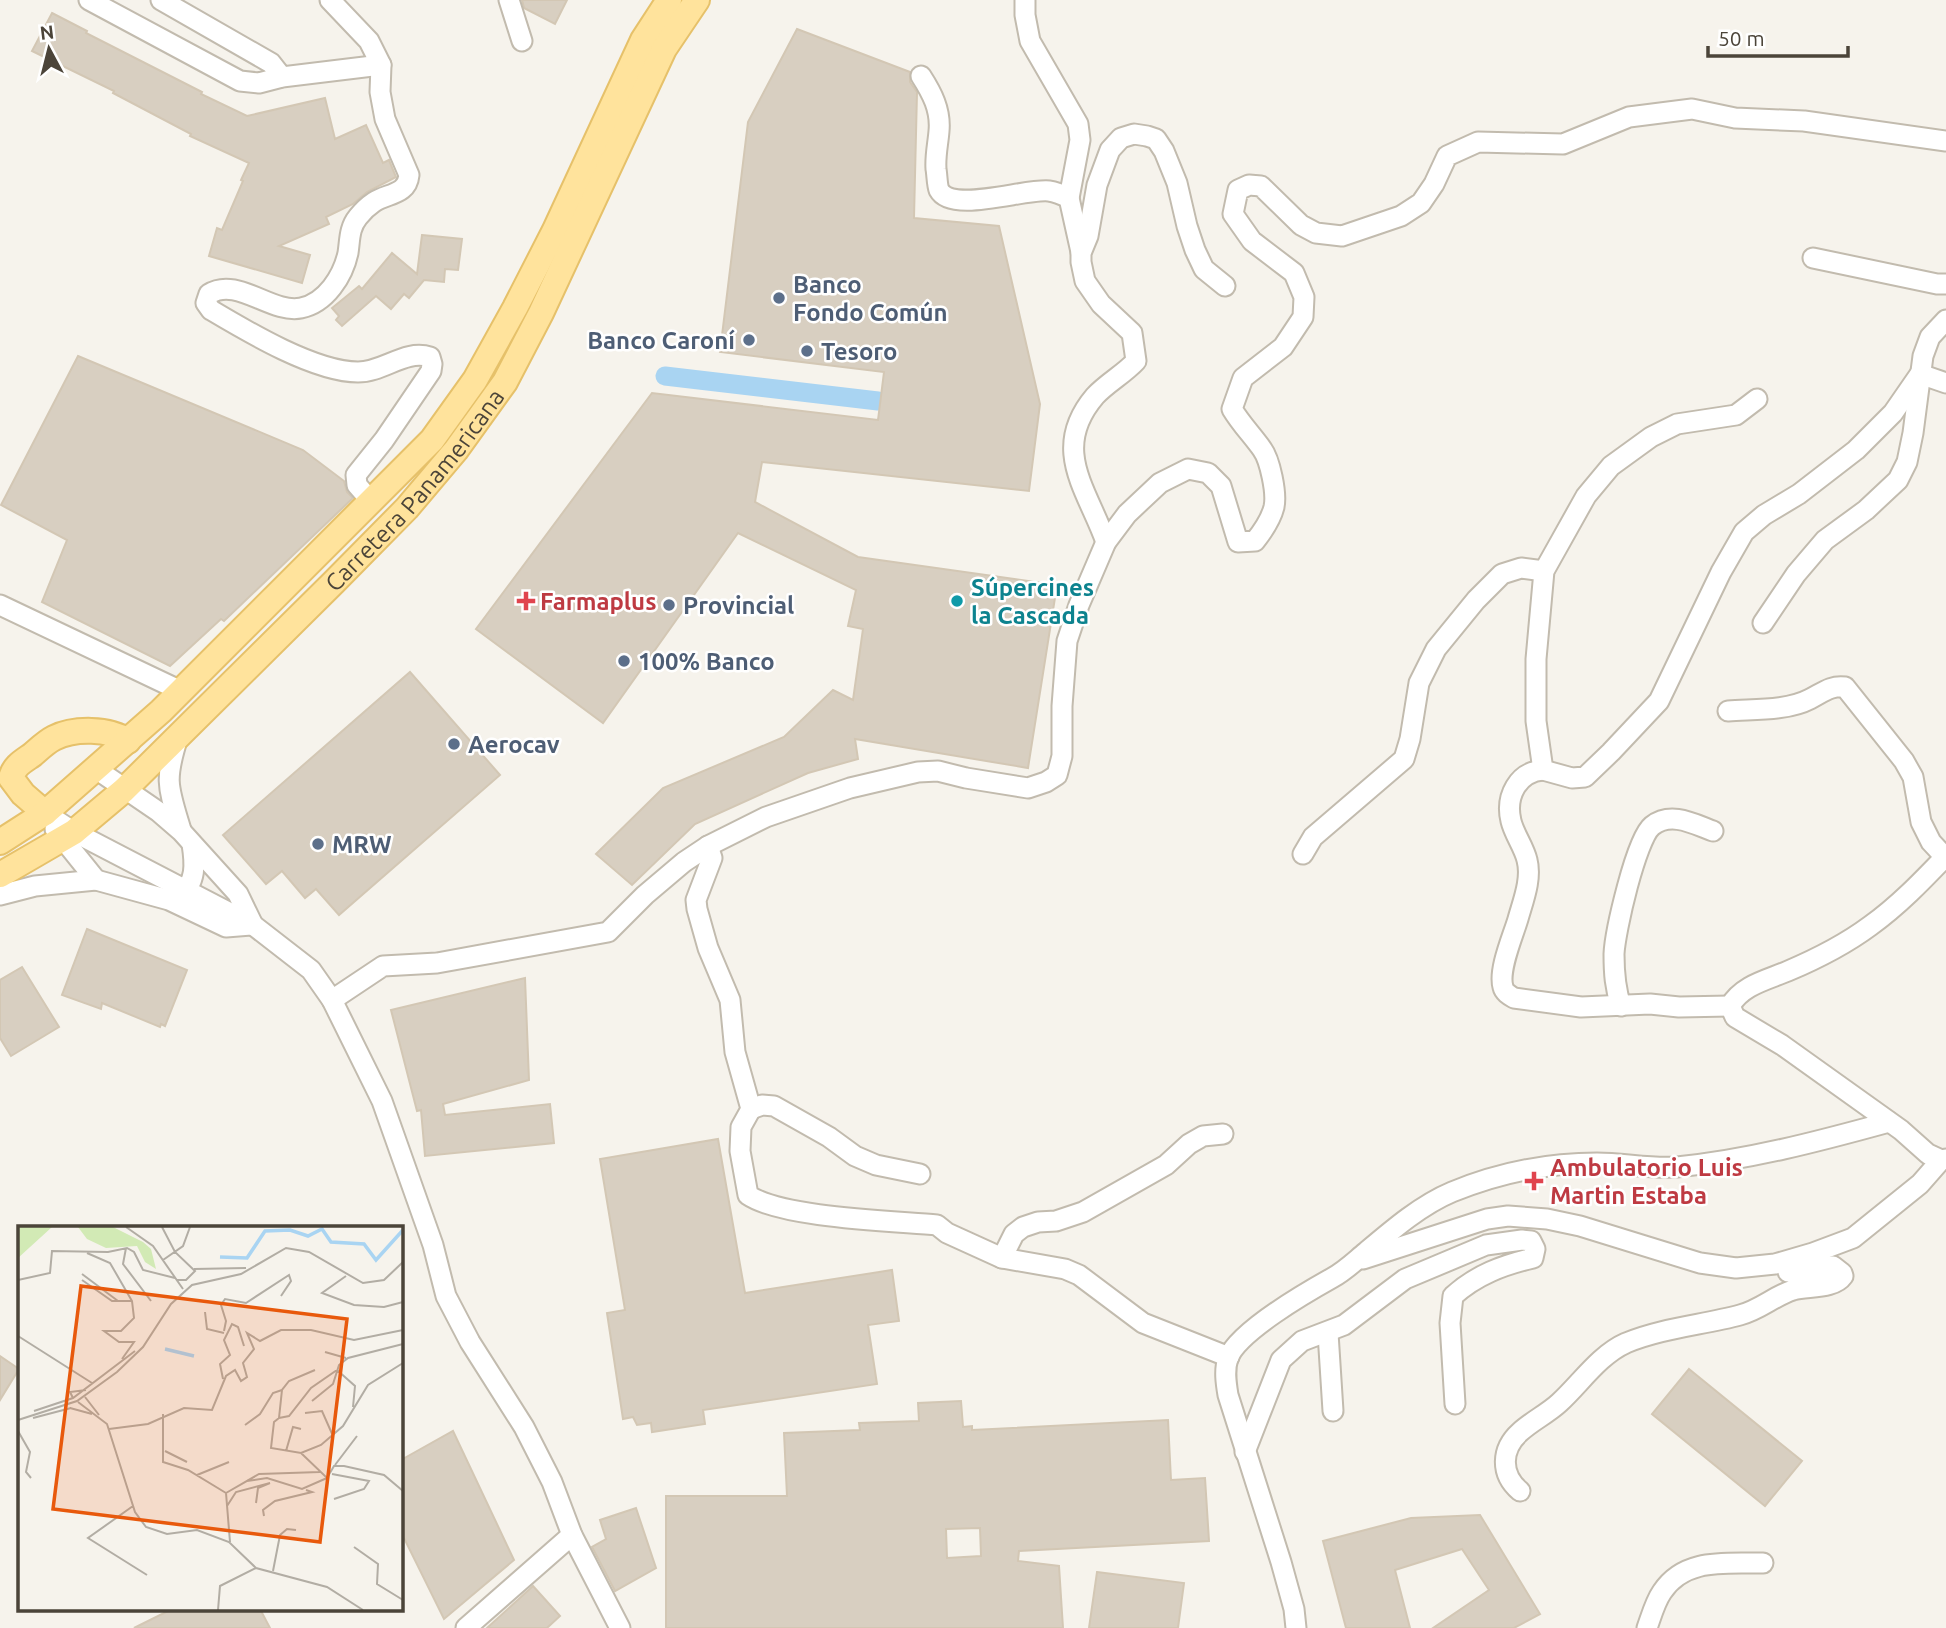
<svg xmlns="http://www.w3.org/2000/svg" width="1946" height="1628" font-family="Ubuntu,sans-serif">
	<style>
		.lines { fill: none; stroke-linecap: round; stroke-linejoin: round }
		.canal { stroke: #a9d4f2; stroke-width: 19 }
		.building { fill: #d8cfc1; stroke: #d3c7b4; stroke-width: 2; fill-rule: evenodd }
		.minor-casing { stroke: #c2bbae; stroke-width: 23 }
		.major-casing { stroke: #e6c16a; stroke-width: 28 }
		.minor { stroke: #fff; stroke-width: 19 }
		.major { stroke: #ffe39c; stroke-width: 24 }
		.service-dot { fill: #5c6f8a; stroke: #fff; stroke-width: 2.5 }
		.health-dot { fill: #e0444e; stroke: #fff; stroke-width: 2.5 }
		.culture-dot { fill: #0f9aa8; stroke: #fff; stroke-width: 2.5 }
		.labels { text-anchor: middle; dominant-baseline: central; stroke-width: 5; stroke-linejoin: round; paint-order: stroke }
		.service-label { font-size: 24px; font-weight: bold; fill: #4e5e75; stroke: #fff; text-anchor: start }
		.street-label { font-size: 24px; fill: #4b4439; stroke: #fff }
		.culture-label { font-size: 24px; font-weight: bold; fill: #0d838f; stroke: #fff; text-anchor: start }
		.health-label { font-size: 24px; font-weight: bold; fill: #be3a42; stroke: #fff; text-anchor: start }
		.inset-river { fill: none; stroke: #a9d4f2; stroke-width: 3.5 }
		.inset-road { fill: none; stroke: #b2ada4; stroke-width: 2 }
		.view { fill: #e8590c; fill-opacity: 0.15; stroke: #e8590c; stroke-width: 3.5 }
		.inset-edge { fill: none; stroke: #4b4439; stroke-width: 3.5 }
	</style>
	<rect width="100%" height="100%" fill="#f6f3ec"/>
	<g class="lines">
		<!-- canal -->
		<path class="canal" d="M665,376L878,401"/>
	</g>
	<!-- building -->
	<g class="building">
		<path d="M522,0H567L555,24L524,8Z"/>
		<path d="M52,13L87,31L86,33L202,92L201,94L247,116L325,98L335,139L366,125L383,163L389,160L396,177L367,192L353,204L326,217L329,224L279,246L310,255L302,283L209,256L217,228L222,230L243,181L241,180L249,163L190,136L191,134L113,93L114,91L32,51Z"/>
		<path d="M797,29L910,72V82L917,92L914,218L999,226L1040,404L1029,491L762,462L755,502L858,557L1057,585L1028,768L855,739L858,759L808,773L695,824L632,885L596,854L663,788L784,737L833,690L853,700L863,629L848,626L856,590L738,533L603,723L476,629L652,393L878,420L884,372L720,352L748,122Z"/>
		<path d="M422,235L462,239L458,270L445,269L444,282L424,280L409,298L404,294L391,309L376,296L342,326L336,320L339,316L332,308L359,286L362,289L392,253L417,274Z"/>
		<path d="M78,356L303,450L344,481L347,492L353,498L224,621L221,619L170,666L42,602L67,540L1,505Z"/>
		<path d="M410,672L500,775L339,915L316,889L305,898L282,871L266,884L223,835Z"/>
		<path d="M87,929L187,970L165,1026L161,1024L160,1027L102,1003L101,1009L62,995Z"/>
		<path d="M22,967L59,1027L11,1056L0,1038V980Z"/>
		<path d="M525,978L529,1080L443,1104L445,1115L550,1104L554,1143L425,1156L421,1110L417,1111L391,1010Z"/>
		<path d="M718,1139L745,1293L892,1270L899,1321L868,1325L877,1384L703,1410L705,1424L652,1432L651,1423L637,1425L633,1417L623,1419L607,1313L625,1310L600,1159Z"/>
		<path d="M0,1356L19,1369L0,1400Z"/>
		<path d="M1689,1369L1802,1461L1765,1506L1652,1414Z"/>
		<path d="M961,1401L963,1427L972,1426V1430L1168,1420L1171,1480L1205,1478L1209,1541L1019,1551L1018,1561L1059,1566L1063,1628H666V1496H787L784,1433L860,1430L859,1423L919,1421L918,1403ZM980,1528L981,1556L947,1558L946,1529Z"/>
		<path d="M453,1431L514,1560L444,1619L401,1532V1460Z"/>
		<path d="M636,1508L656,1568L615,1591L592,1547L606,1539L600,1520Z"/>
		<path d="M1480,1515L1540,1614L1514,1628H1433L1489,1590L1462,1549L1395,1570L1410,1628H1346L1323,1541L1411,1518Z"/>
		<path d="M1097,1572L1184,1583L1178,1628H1089Z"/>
		<path d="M533,1586L560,1616L547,1628H487Z"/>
		<path d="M172,1609H260L270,1628H134Z"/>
	</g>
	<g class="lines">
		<defs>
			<g id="minor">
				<path d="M89,0L240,81L259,83L282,77L381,65"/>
				<path d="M161,0L271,63L282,77"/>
				<path d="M330,0L369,41L381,65L380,92L385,119L409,175C407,195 388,193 374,202C368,206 362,212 358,217C349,228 350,240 348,253C343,276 326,303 301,308C271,314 237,276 209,294L206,303L211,310C248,332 315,372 358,372C384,372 405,349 430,357L432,364L431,371L384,440L356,475L357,485L371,501"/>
				<path d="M509,0L522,41"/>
				<path d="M1025,0V15L1030,41L1078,124L1080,140L1069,198"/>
				<path d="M921,76C932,93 941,110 939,131C938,144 935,156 936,169C937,174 937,185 939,190C952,214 1026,188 1049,191C1056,192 1063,195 1069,198L1081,252"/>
				<path d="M1813,258L1937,284H1946"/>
				<path d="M1757,399L1736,415L1677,424L1651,437L1611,466L1586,496L1544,571L1536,659V721L1543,770L1572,778L1585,777L1611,752L1659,701L1721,572L1744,532L1764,515L1799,494L1856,450L1893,413L1920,374L1946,383"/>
				<path d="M1106,542C1087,489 1050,449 1095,396C1107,383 1124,374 1136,361L1132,333L1101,304L1085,281L1081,262V253L1088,236L1097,185L1110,150L1121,138L1134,134L1147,136L1156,139L1164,151L1177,183L1187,226L1195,250L1204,269L1225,286"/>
				<path d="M0,605L181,691"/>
				<path d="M1763,623L1796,574L1825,540L1866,510L1898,480L1907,462L1913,433L1923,356L1930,337L1946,320"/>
				<path d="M1728,711C1754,709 1787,711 1810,699C1822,693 1831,685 1845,687L1904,761L1913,777L1921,822L1931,842L1945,857"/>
				<path d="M178,737C164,781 168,787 181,830"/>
				<path d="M96,769L159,812L181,831L238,894L253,925"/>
				<path d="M1543,770C1518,772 1505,796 1511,821C1514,834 1524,847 1527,860C1532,879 1523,901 1518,919C1513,936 1498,970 1503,987C1504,992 1509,995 1514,998L1581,1007L1650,1004L1679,1007L1730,1006"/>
				<path d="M45,813L74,832L253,925L311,970L332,1000L382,1101L433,1245L446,1296L470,1342L524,1427L552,1482L572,1535L620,1628"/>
				<path d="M55,829L96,880"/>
				<path d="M708,846L712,858L696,900L697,909L708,948L730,1000L735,1052L751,1109L741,1127L740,1151L748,1195C782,1218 893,1221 937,1225L947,1233L1002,1258L1065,1269L1079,1275L1143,1323L1229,1357"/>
				<path d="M1303,854L1313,837L1404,759L1410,739L1419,683L1436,649L1476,600L1502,574L1521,568L1544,571"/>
				<path d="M0,895L35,886L96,880L169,900L226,927L251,925"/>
				<path d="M179,896C197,883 195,863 192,844"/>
				<path d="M332,1000L383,966L437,963L608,932L645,895L684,862L708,846L766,817L850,788L918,772L938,771L966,778L1028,788L1046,782L1057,775L1062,756V706L1067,641L1079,605L1106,542L1127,514L1160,483L1188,469L1208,473L1221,486L1238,542L1255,541C1263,531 1271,519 1274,507C1277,493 1270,460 1262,449C1252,435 1241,424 1232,409L1243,378L1283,347L1303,317L1304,297L1294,273L1252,241L1233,214L1238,190L1249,185L1261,186L1301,225L1316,233L1342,236L1401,216L1421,203L1434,184L1447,156L1478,142L1563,144L1629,117L1692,109L1735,118L1804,121L1946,141"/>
				<path d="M1621,1006C1615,988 1614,973 1614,954C1615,932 1636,839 1652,826C1671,811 1694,824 1713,831"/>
				<path d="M1730,1006L1735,1017L1782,1045L1901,1130L1928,1154L1941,1160L1946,1159"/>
				<path d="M1730,1006C1742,985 1767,980 1788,971C1814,960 1847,943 1870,926C1898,906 1922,881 1946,856"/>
				<path d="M751,1109L762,1105L774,1106L829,1137L855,1156L876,1165L920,1174"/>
				<path d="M1002,1258L1014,1234L1023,1227L1038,1222L1056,1221L1083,1212L1166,1165L1189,1144L1203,1136L1223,1134"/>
				<path d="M1363,1259L1487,1219L1508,1216L1547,1219L1580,1226L1700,1263L1736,1268L1775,1264L1813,1253L1853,1238L1920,1184L1941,1160"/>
				<path d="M1328,1333L1333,1411"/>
				<path d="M1245,1452L1281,1360L1302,1341L1344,1325L1405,1279L1486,1245L1522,1240L1531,1241L1535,1249L1533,1258C1503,1265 1476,1275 1453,1296L1450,1323L1455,1404"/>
				<path d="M1520,1491C1500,1474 1501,1449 1520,1432C1532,1421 1547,1414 1559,1403C1580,1384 1599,1355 1626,1343C1662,1328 1703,1325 1740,1315C1760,1310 1774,1296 1793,1290C1808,1286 1834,1289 1843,1276L1842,1273L1833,1266L1788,1272"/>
				<path d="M466,1628L572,1535"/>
				<path d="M1296,1628L1294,1609L1281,1562L1228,1395C1226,1383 1224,1370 1228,1358C1239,1331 1307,1292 1332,1278C1345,1271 1355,1261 1366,1252C1392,1230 1421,1205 1452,1192C1498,1173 1548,1163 1597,1163C1624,1163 1650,1169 1677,1167C1748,1160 1820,1141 1889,1122"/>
				<path d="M1647,1628C1651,1617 1655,1602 1662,1592C1685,1557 1727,1564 1763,1563"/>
			</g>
			<g id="major">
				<path d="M45,813L23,794L11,778C14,766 22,762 32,755C39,749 46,742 54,738C74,728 109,728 128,741"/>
				<path d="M0,842L45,813L161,711L432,440L475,380L515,308L555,230L643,40L669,0"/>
				<path id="s1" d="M0,875L74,832L124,790L334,582L407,508L456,450L505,382L541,313L664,49L697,0"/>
			</g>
		</defs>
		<!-- minor casing -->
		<use href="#minor" class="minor-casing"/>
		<!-- major casing -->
		<use href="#major" class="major-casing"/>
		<!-- minor -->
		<use href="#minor" class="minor"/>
		<!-- major -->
		<use href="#major" class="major"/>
	</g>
	<!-- markers -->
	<g class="service-dot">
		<circle cx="779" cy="298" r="7"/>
		<circle cx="749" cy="340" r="7"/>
		<circle cx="807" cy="351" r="7"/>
		<circle cx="669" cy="605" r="7"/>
		<circle cx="624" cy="661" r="7"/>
		<circle cx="454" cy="744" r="7"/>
		<circle cx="318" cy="844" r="7"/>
	</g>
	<g class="health-dot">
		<path d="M522.5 590.5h7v7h7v7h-7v7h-7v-7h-7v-7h7z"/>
		<path d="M1530.5 1170.5h7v7h7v7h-7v7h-7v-7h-7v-7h7z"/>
	</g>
	<circle class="culture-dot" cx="957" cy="601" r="7"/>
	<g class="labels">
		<!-- service labels -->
		<g class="service-label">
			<text x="793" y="284">Banco<tspan x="793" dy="28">Fondo Común</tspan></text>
			<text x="735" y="340" text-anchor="end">Banco Caroní</text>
			<text x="821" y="351">Tesoro</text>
			<text x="683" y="605">Provincial</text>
			<text x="638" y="661">100% Banco</text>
			<text x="468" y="744">Aerocav</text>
			<text x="332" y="844">MRW</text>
		</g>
		<!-- street labels -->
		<g class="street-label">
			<text stroke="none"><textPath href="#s1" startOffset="569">Carretera Panamericana</textPath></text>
		</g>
		<!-- culture labels -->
		<g class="culture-label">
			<text x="971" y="587">Súpercines<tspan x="971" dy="28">la Cascada</tspan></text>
		</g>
		<!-- health labels -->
		<g class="health-label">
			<text x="540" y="601">Farmaplus</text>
			<text x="1550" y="1167">Ambulatorio Luis<tspan x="1550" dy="28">Martin Estaba</tspan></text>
		</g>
	</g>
	<!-- overview -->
	<g transform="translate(18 1226)">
		<rect width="385" height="385" fill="#f6f3ec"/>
		<path d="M0,1H34L0,32ZM60,1H95L125,16L133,23L138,43L127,36L119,20L88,22L69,13Z" fill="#d2eab5"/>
		<path class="inset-river" d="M202,31L229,32L247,5L272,4L290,10L304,3L313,16L346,18L358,34L385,4M147,123L176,130"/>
		<path class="inset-road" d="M108,1L135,20L165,63M144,1L157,26L177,45L168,54H159M108,22L105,38L133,75M69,27L92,37L114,75L116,92L103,105H86L101,116H116L104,133M145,34L165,20L172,1M176,43L228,42M64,48L100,75M328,50L304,67L336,79L366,81L385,76M0,54L32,47L34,25L90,26L109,22L116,26L125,44L157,52M64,54L94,75H114M187,86L189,103L206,107M206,105L208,95L203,79L207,73L228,77L271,49L273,55L263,70M0,110L74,157M307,126L328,132M297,144L271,155L264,164L261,192L271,190L293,162L319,144L337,160L335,181M205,153L202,138L212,129L206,114L214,98L220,101L226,120M67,171L81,189M55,172L52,166L68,164M294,175L315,158L321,139L330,132L385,118M60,176L89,198L117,286L128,301L149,308L179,304L211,316L238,342L309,361L345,384M52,182L74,188M16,185L55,172L117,125M287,187L304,185L315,210M145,188V236L170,244L208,267M15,192L53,182M261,192L256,196L253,222L283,227L303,219L325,200L350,159L385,137M0,194L59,175L99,146L125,121L153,78L174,59L223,48L268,22L291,26L345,57L366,54L385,36M227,199L242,188L255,167L264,164M91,203L130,198L166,182L194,184L208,150L217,144L223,155L229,151L225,137L236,123L229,107L242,115L263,104H293L336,114L385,104M0,205L12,226L8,246L13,252M147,225L169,236M268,225L275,201L283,203M283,227L309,252L316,240H326L366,249L385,265M317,239L339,210M314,248L351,255L346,263L316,273M179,249L211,236M229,255L249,252L284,263L309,252M208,267L241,248L302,246M208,267L212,316M238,277L240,262L252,257M115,280L70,312L129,349M209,280L218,266L252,257M246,290L245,284L257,275L294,266L288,264M336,321L360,338L359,358L385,374M255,345L262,309L269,303L278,304M200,384L202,360L238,342"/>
		<path class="view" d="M63,60L329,93L302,316L35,283Z"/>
		<rect width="385" height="385" class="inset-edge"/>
	</g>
	<!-- north arrow -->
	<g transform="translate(49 49) rotate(353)" stroke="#ffffff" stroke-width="5" paint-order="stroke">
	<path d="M0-5L12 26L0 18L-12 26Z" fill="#4b4439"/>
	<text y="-10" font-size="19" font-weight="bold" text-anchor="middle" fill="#4b4439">N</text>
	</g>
	<!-- scale -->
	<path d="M1708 46v10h140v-10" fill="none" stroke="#4b4439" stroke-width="3.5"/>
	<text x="1718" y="46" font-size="21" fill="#4b4439" stroke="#ffffff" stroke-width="5" paint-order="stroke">50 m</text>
</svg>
